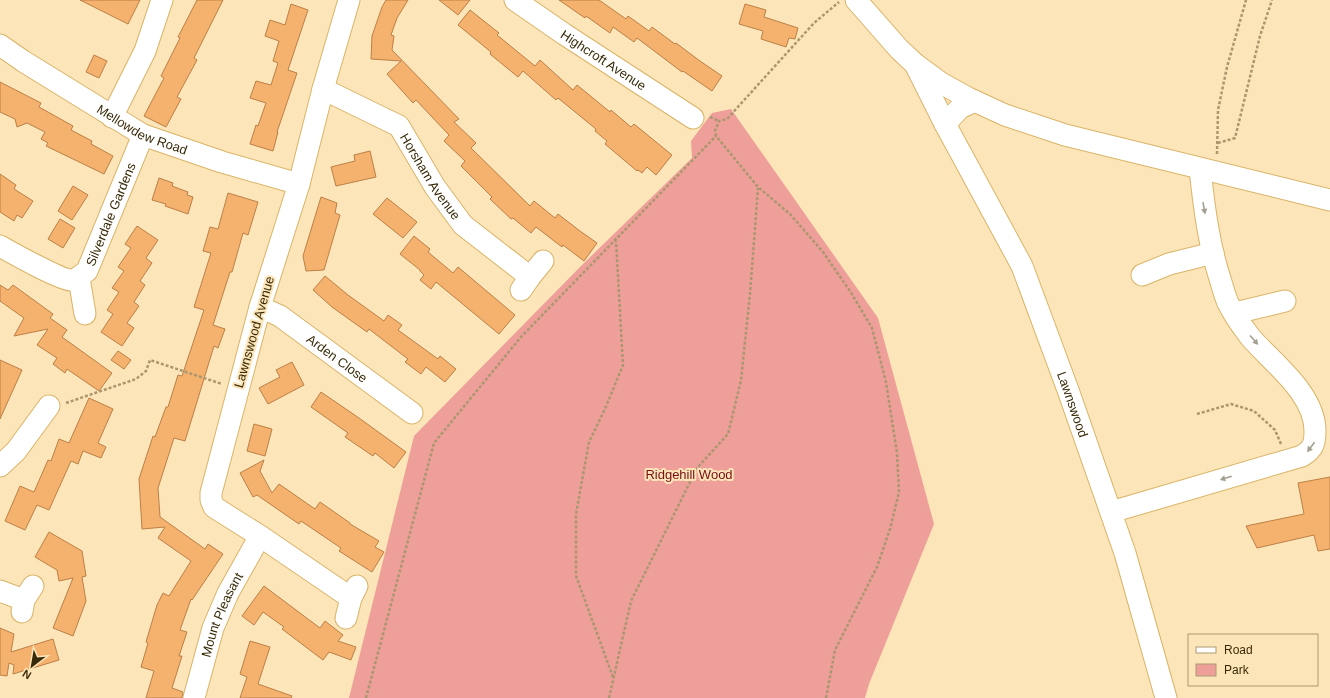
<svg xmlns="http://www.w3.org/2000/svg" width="1330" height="698" font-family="Helvetica,sans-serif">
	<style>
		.green { fill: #ee9f99 }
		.building { fill: #f5b16e; stroke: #bb8046 }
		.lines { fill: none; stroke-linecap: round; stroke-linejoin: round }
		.minor-casing { stroke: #d9b468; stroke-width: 23 }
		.path { stroke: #ab976f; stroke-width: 2.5; stroke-dasharray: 3 2; stroke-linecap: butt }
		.minor { stroke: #fff; stroke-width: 21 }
		.oneway { fill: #a59f90 }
		.labels { text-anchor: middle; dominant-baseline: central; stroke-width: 4; stroke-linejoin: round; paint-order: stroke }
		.street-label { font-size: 13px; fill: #382a08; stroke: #fce5b8 }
		.park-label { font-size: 13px; fill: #790e17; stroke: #fce5b8 }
	</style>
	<rect width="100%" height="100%" fill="#fce5b8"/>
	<!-- green -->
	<path class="green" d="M731,109L878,318L934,524L869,684L865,698H349L414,436L583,264L692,158L691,141L712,113Z"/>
	<!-- building -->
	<g class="building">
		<path d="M80,0H140L128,24Z"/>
		<path d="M197,0H223L194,58L197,60L177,97L181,99L166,127L144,116L164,78L161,76L180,38L178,37Z"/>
		<path d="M386,0H408L397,18L391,35L394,36L392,50L459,119L454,122L476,143L471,148L530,206L534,201L555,218L558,214L580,231L597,243L584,261L563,245L562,247L536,227L531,233L513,218L511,219L490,199L492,197L461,166L465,161L444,141L449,135L416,100L413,103L387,74L401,61L371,59L372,36L382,7Z"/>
		<path d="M439,0H470L458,15Z"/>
		<path d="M559,0H599L626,19L628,16L649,31L652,27L675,44L676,43L700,61L722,76L712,91L683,71L682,72L637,38L634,42L613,27L610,33L586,16L585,18Z"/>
		<path d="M291,4L308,10L288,70L297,73L277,132H278L273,151L250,144L256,125L258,126L266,103L250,98L256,81L271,85L278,63L273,61L279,41L265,36L270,20L285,25Z"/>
		<path d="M745,4L766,10L764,17L798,28L795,39L789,38L786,47L761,39L763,31L739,24Z"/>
		<path d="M470,10L499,33L497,35L535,66L540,60L573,90L577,85L610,112L611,110L631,127L634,124L672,155L656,175L647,167L642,173L638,170L637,171L605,144L607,141L595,131L596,129L558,98L556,100L523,71L518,77L490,54L491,52L458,25Z"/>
		<path d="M94,55L107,61L99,78L86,72Z"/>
		<path d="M0,82L41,103L39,107L73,126L71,130L92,141L91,144L113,156L104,174L46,146L48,143L41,139L45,132L27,123L17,127L15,119L0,112Z"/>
		<path d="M370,151L376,177L336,186L331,167L355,161L354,155Z"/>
		<path d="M0,174L16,185L14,189L33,201L22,218L17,215L14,221L0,212Z"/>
		<path d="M159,178L173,183L172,186L188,192L187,195L193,197L188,214L165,206L166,204L152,200Z"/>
		<path d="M73,186L88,195L72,220L58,211Z"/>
		<path d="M228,193L258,202L248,235L243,233L232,272H230L213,325L225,329L218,348L214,346L185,441L174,438L158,488L160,517L205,549L208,544L223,554L192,600L191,599L180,630L187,632L179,656H182L172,688L183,692L182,698H146L154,671L141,667L148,643L146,642L157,605L163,593L169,596L191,561L158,538L165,527L142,529L139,479L153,436L155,437L166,407H168L178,375L182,376L204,310L194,307L211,253L203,251L210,227L218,229Z"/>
		<path d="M321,197L337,203L335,213L340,215L324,270L306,271L303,256Z"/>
		<path d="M387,198L417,222L403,238L373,214Z"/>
		<path d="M60,219L75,228L63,248L48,239Z"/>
		<path d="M137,226L158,240L146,258L152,263L140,281L145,285L134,302L139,306L127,323L134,328L122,346L101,332L113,314L107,310L119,292L112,288L124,271L118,267L131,248L125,244Z"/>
		<path d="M414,236L430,249L428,252L453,273L458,267L515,315L499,334L436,282L431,289L420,280L424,275L420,271V270L400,254Z"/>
		<path d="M325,276L348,295L384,321L388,315L402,325L398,330L438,359L440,356L456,369L445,382L426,367L421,374L405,362L408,359L369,329L367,332L332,307L313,290Z"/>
		<path d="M0,285L8,290L13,285L53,314L50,318L67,330L62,337L112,373L99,391L67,369L65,373L53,364L57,358L37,345L48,329L14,336L24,318L0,301Z"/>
		<path d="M118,351L131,360L124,369L111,360Z"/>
		<path d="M0,360L22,370L0,419Z"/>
		<path d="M292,362L304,385L268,404L259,388L280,377L276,370Z"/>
		<path d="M321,392L359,418L406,452L394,468L375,453L373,456L345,437L348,433L311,407Z"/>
		<path d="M89,398L113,409L98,443L106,447L101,458L83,451L78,464L71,461L49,510L37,505L25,530L5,521L20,486L34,492L48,460L51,461L59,439L69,443Z"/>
		<path d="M254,424L272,429L265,456L247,451Z"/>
		<path d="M264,460L260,471L272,493L279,484L315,509L320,502L350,523V524L379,541L375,547L384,552L372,572L339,551L341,548L301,521L299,524L257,495L253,497L240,473Z"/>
		<path d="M1330,477V549L1318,551L1314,535L1257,548L1246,526L1304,514L1298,483Z"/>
		<path d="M49,532L82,551L86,576L82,577L86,601L73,636L53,628L73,578L59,581L57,570L35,557Z"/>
		<path d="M264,586L320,628L325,621L343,635L338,641L356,647L351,660L329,652L323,660L282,629L284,627L263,612L254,625L242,616Z"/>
		<path d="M0,628L14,634L11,652L53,639L59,660L13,674L14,665L9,663L7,676L0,675Z"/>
		<path d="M250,641L270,647L258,684L292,696L291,698H240L247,677L240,674Z"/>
	</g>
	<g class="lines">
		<defs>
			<g id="minor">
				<path d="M349,0L323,89L299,184L260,307L211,493V500L214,507L260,536L351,598"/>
				<path id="s1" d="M515,0L564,34L693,118"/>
				<path d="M856,0L899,49L915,64L941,83L968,98L1005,115L1065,135L1330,200"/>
				<path id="s2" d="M0,45L23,61L143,135L222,162L299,184"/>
				<path id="s3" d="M915,64L945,124L1022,266L1068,390L1125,553L1166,698"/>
				<path id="s4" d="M323,89L399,126L435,187L463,225L530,277"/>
				<path d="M112,117L145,51L162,0"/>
				<path d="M945,124L960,108L975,101"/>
				<path id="s5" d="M0,246C12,253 61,280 71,280C77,280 82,274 87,271L143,135"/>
				<path d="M1142,275L1169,264L1213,253"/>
				<path d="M79,278L85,314"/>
				<path d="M521,290L530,277L543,261"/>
				<path id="s6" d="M260,307L280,316L412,413"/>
				<path d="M1235,313L1285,301"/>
				<path d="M0,466L16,451L49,406"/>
				<path d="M1111,512L1302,456C1313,449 1315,444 1315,431C1315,394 1274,364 1251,338C1244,329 1233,313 1228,303C1225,296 1223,289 1221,282C1209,246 1204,207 1200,169"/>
				<path d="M0,591L24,600"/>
				<path d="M22,612L24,600L33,586"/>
				<path d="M346,618L351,598L357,586"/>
				<path id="s7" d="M194,698L213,628L228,593L260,536"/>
			</g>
		</defs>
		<!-- minor casing -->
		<use href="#minor" class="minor-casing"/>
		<!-- path -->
		<g class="path">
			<path d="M710,117L719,121"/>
			<path d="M1218,143L1235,138L1260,36L1272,0"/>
			<path d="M1217,154L1218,110L1227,67L1246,0"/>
			<path d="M66,403L136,379L146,371L150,360L222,384"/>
			<path d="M1197,414L1231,404L1254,411L1275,430L1281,444"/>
			<path d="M613,677L576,576V514L589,442L605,409L623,365L616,241"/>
			<path d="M366,698L434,443L521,337L716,136"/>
			<path d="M609,698L631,601L697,468L728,434L741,380L750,294L758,188"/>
			<path d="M826,698L835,650L877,567L890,529L899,492L897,453L886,382L872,328L850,291L823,252L790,214L758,187L716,136L715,131L719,121L727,119L814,23L839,2"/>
		</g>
		<!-- minor -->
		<use href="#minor" class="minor"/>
	</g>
	<!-- one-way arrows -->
	<defs><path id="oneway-solid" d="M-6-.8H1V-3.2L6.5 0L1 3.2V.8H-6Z"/></defs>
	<g class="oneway">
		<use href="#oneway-solid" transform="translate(1204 208) rotate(80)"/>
		<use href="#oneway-solid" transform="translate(1254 340) rotate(49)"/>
		<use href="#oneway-solid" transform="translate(1311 447) rotate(127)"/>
		<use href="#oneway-solid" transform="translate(1226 478) rotate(163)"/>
	</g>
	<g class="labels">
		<!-- street labels -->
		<g class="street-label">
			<text stroke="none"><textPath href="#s1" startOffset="107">Highcroft Avenue</textPath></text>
			<text stroke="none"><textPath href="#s2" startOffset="166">Mellowdew Road</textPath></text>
			<text stroke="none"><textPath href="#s4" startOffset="144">Horsham Avenue</textPath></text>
			<text stroke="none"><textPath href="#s5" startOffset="159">Silverdale Gardens</textPath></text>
			<text transform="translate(254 332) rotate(-74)">Lawnswood Avenue</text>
			<text stroke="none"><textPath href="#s6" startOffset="93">Arden Close</textPath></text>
			<text stroke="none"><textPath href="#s3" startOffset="376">Lawnswood</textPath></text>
			<text stroke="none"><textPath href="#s7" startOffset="88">Mount Pleasant</textPath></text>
		</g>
		<!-- park labels -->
		<g class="park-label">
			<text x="689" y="474">Ridgehill Wood</text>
		</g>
	</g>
	<!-- legend -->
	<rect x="1188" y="634" width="130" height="52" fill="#fce5b8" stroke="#ae9a72"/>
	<rect x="1196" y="647" width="20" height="6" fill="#ffffff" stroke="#ae9a72"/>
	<text x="1224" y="654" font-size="12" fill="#382a08">Road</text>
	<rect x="1196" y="664" width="20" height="12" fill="#ee9f99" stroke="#ae9a72"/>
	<text x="1224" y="674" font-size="12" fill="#382a08">Park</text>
	<!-- north arrow -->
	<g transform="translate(32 666) rotate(211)" stroke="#fce5b8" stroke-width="3" paint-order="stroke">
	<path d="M0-3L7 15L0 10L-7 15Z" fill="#382a08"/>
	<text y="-6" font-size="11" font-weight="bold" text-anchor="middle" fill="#382a08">N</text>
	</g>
</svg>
